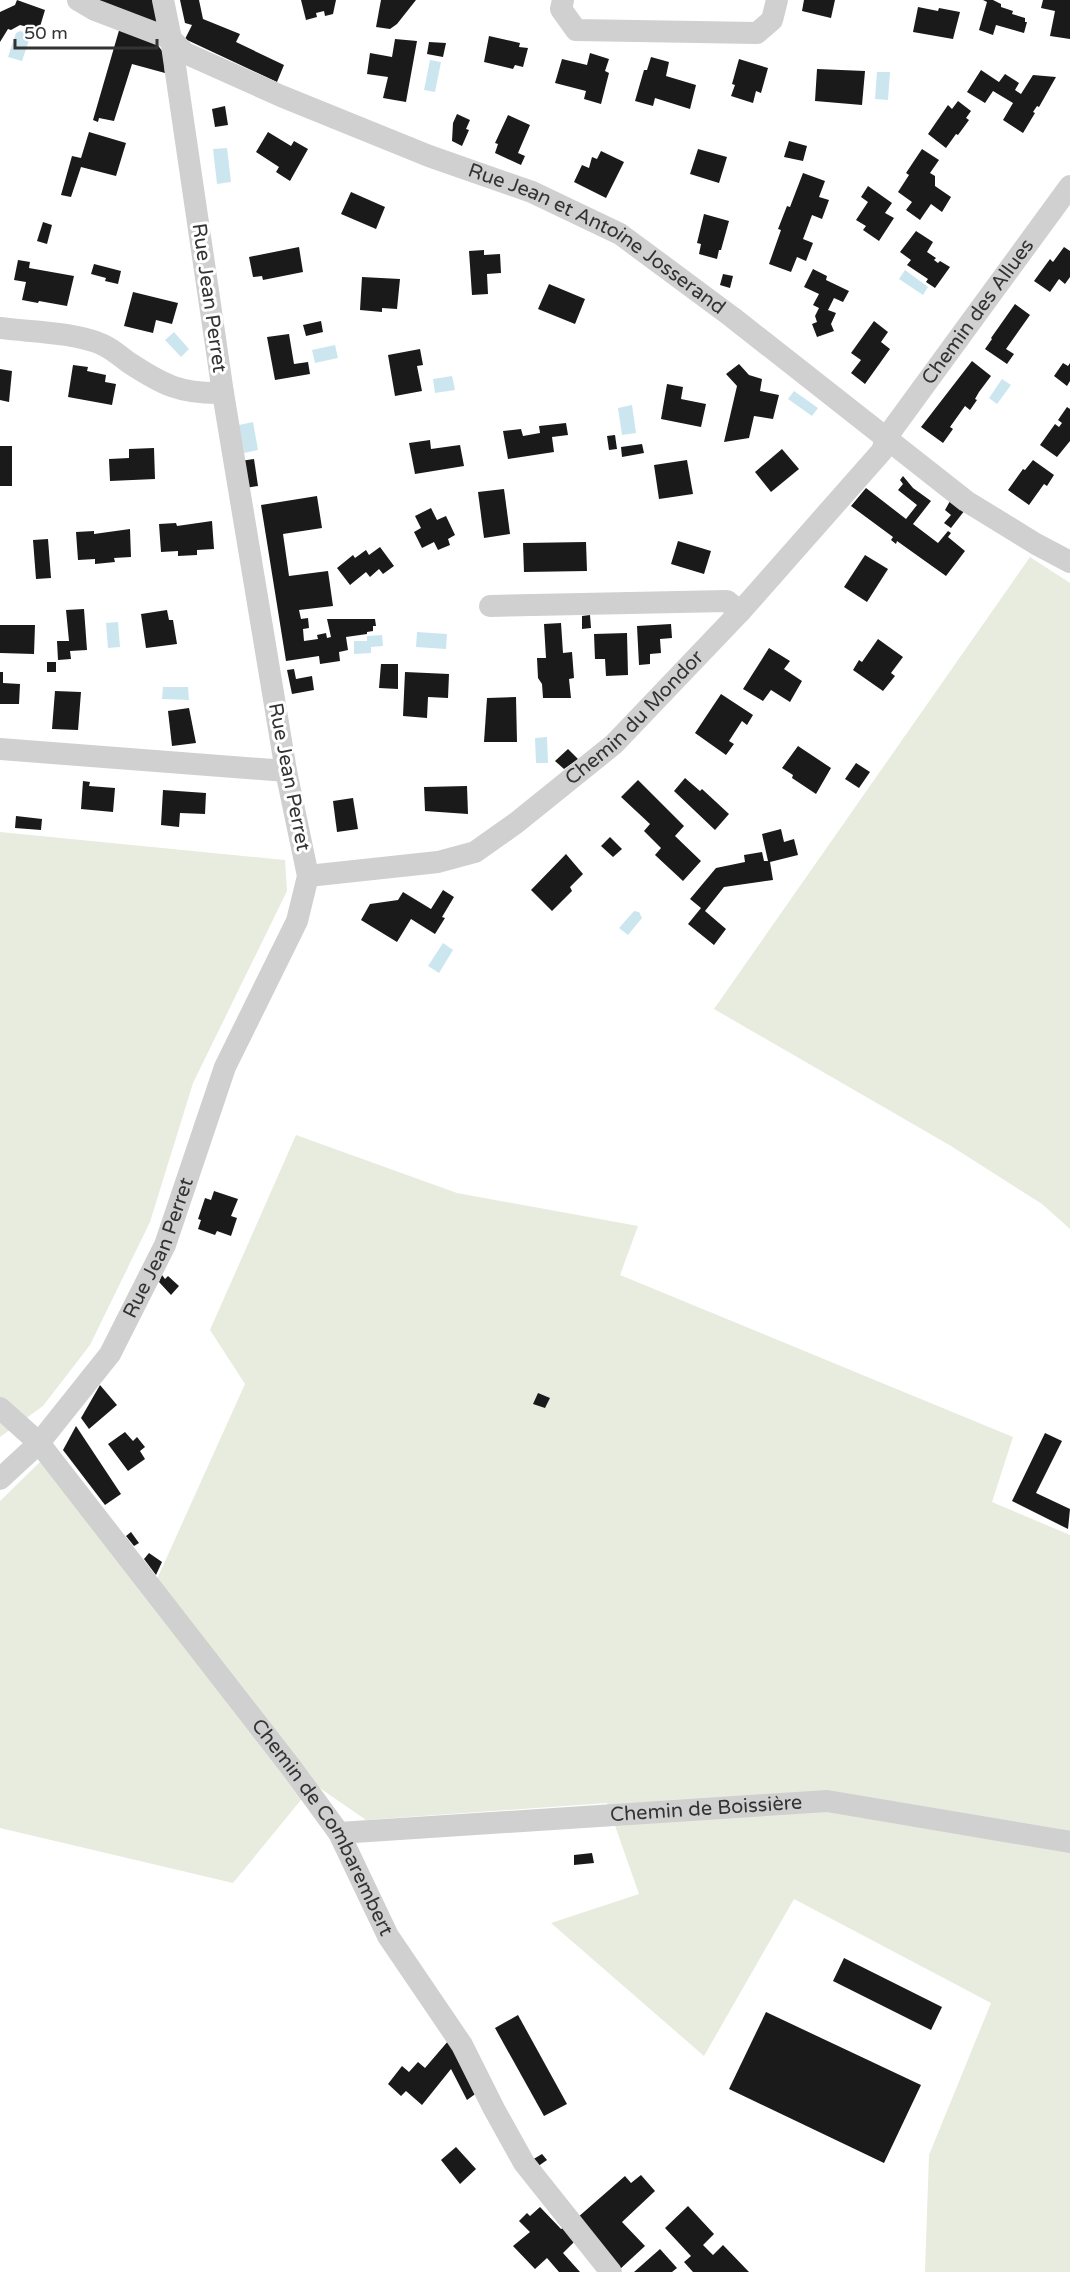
<svg xmlns="http://www.w3.org/2000/svg" width="1070" height="2272" font-family="'Varela Round',sans-serif">
	<style>
		.green { fill: #e7ecde }
		.water { fill: #cce6f0 }
		.building { fill: #1a1a1a }
		.lines { fill: none; stroke-linecap: round; stroke-linejoin: round }
		.street { stroke: #d0d0d0; stroke-width: 22 }
		.labels { text-anchor: middle; dominant-baseline: central; stroke-width: 6; stroke-linejoin: round; paint-order: stroke }
		.street-label { font-size: 20px; fill: #333; stroke: #fff }
	</style>
	<rect width="100%" height="100%" fill="#fff"/>
	<!-- green -->
	<g class="green">
		<path d="M1030,557L1070,583V1229L1042,1204L951,1146L714,1009Z"/>
		<path d="M0,832L285,860L287,891L193,1083L150,1222L90,1345L43,1406L0,1437Z"/>
		<path d="M296,1135L457,1193L638,1226L620,1275L1013,1437L992,1502L1070,1535V2272H925L929,2155L991,2003L794,1899L704,2056L551,1923L639,1894L607,1803L366,1820L314,1784L233,1883L0,1828V1501L40,1462L148,1599L245,1384L210,1330Z"/>
	</g>
	<!-- water -->
	<g class="water">
		<path d="M20,31L28,33L30,37L22,61L8,57L16,33Z"/>
		<path d="M430,60L441,62L435,92L424,90Z"/>
		<path d="M877,72H890L888,100L875,99Z"/>
		<path d="M227,148L231,182L217,184L213,149Z"/>
		<path d="M905,270L928,287L923,295L899,279Z"/>
		<path d="M174,332L189,349L181,357L165,340Z"/>
		<path d="M335,345L338,358L315,363L312,350Z"/>
		<path d="M452,376L455,390L435,393L433,379Z"/>
		<path d="M1002,379L1011,385L997,404L989,398Z"/>
		<path d="M794,391L818,408L812,416L788,399Z"/>
		<path d="M632,405L636,433L622,435L618,408Z"/>
		<path d="M253,422L258,450L244,453L239,425Z"/>
		<path d="M118,622L120,647L108,648L106,623Z"/>
		<path d="M417,632L447,634L446,649L416,647Z"/>
		<path d="M382,635L383,646L371,647V653L354,654V641H367V636Z"/>
		<path d="M163,687H188L189,700L162,699Z"/>
		<path d="M547,737L548,763H536L535,738Z"/>
		<path d="M634,911L639,912L642,918L628,935L619,928Z"/>
		<path d="M443,943L453,950L439,973L428,966Z"/>
	</g>
	<!-- building -->
	<g class="building">
		<path d="M17,0L45,10L39,30L20,25L11,30L8,29L0,42V12L15,5Z"/>
		<path d="M91,0H157L159,23Z"/>
		<path d="M180,0H199L203,19L240,34L236,42L284,65L277,82L185,39L192,25L185,23Z"/>
		<path d="M301,0H336L333,14L325,16L324,11L316,13L317,17L306,20Z"/>
		<path d="M381,0H416L397,24L390,29L376,27Z"/>
		<path d="M804,0H835L831,18L802,11Z"/>
		<path d="M983,0H993L1001,4V7L1013,11L1012,14L1025,18V22H1027L1024,33L996,25L993,35L979,30L987,2Z"/>
		<path d="M1043,0H1070V39L1050,36L1055,11L1041,8Z"/>
		<path d="M918,7L938,11L939,8L960,12L953,39L913,32Z"/>
		<path d="M120,27L152,38L163,52L165,73L132,64L114,121L99,118L98,122L93,120Z"/>
		<path d="M489,36L520,43L519,47L528,48L523,67L515,65L513,69L484,62Z"/>
		<path d="M395,39L417,41L406,102L383,98L388,77L367,74L370,53L392,57Z"/>
		<path d="M429,42L446,43L443,57L427,54Z"/>
		<path d="M590,53L609,59L605,71L609,73L601,104L584,99L586,91L555,83L562,59L587,65Z"/>
		<path d="M651,57L669,62L666,76L696,85L690,109L655,98L653,106L635,101L644,70H647Z"/>
		<path d="M739,59L768,68L761,93L756,91L753,103L731,96L735,85L732,84Z"/>
		<path d="M817,69L865,71L862,105L815,101Z"/>
		<path d="M981,70L999,82L1005,74L1019,83L1015,90L1021,94L1033,75L1056,77L1039,107L1037,106L1033,112L1035,113L1023,133L1003,120L1013,103L993,91L985,103L967,92Z"/>
		<path d="M958,101L971,111L966,118L969,120L958,135L956,134L946,148L928,134L948,105L952,109Z"/>
		<path d="M225,106L228,125L215,127L212,109Z"/>
		<path d="M457,114L470,120L466,129L469,130L462,146L452,141L453,123Z"/>
		<path d="M508,115L530,125L518,153L525,156L521,165L495,153L498,144L495,143Z"/>
		<path d="M89,132L126,143L116,176L81,167L71,197L61,195L72,156L81,158Z"/>
		<path d="M268,132L291,146L294,141L308,149L290,181L276,172L279,167L256,152Z"/>
		<path d="M789,141L807,146L803,161L784,157Z"/>
		<path d="M698,149L727,157L719,183L690,174Z"/>
		<path d="M922,149L939,160L930,173L935,176V186L951,197L942,212L931,204L920,220L906,210L912,202L898,192L909,175L906,173Z"/>
		<path d="M601,151L624,162L606,198L574,182L582,165L589,168L592,157L597,159Z"/>
		<path d="M803,173L825,181L819,197L829,200L822,219L812,215L803,239L813,243L806,261L797,257L791,272L769,264L781,230L778,229L787,206L790,207Z"/>
		<path d="M868,186L892,203L885,213L894,218L879,241L863,230L866,226L856,220L868,202L861,197Z"/>
		<path d="M351,192L385,207L376,229L341,214Z"/>
		<path d="M704,214L729,221L721,250H719L717,259L699,254L701,244L697,243Z"/>
		<path d="M43,222L52,225L47,244L37,241Z"/>
		<path d="M916,231L933,242L927,252L936,258L934,260L938,263L940,261L950,267L935,288L926,282L928,279L907,265L911,260L900,252Z"/>
		<path d="M299,247L303,272L263,280L262,276L253,277L249,257Z"/>
		<path d="M1064,247L1070,251V277L1065,284L1059,279L1050,292L1034,281L1050,259L1053,262Z"/>
		<path d="M484,250V255L500,254L501,273L487,274L488,294L472,295L469,251Z"/>
		<path d="M18,260L30,262L29,268L74,276L67,306L39,301L38,303L22,300L26,282L14,280Z"/>
		<path d="M94,264L121,271L118,284L105,281L106,278L91,274Z"/>
		<path d="M813,269L827,276L826,280L849,291L843,302L834,298L828,310L836,313L831,324L834,331L817,337L812,324L817,322L815,316L819,308L813,305L819,294L804,287Z"/>
		<path d="M723,274L733,276L730,288L720,285Z"/>
		<path d="M362,277L400,279L397,309L382,308V312L360,310Z"/>
		<path d="M549,284L585,299L575,324L538,309Z"/>
		<path d="M133,292L178,303L172,324L156,320L153,333L124,326Z"/>
		<path d="M1015,304L1030,315L1006,349L1014,354L1007,364L985,349L992,339L991,338Z"/>
		<path d="M321,321L323,332L306,336L303,325Z"/>
		<path d="M874,321L888,332L881,342L890,349L865,384L851,373L861,360L851,353Z"/>
		<path d="M289,334L294,364L308,362L310,374L275,380L267,337Z"/>
		<path d="M420,349L423,365L417,366L422,391L395,396L388,355Z"/>
		<path d="M972,361L991,376L979,392L975,399L977,400L970,410L965,406L950,427L953,429L943,443L921,427Z"/>
		<path d="M1063,363L1068,366L1070,363V381L1067,386L1054,376Z"/>
		<path d="M739,364L749,375L762,379L760,391L779,395L773,419L754,416L749,438L724,442L737,386L726,374Z"/>
		<path d="M73,365L88,367L87,371L106,375L105,382L116,384L112,405L68,397Z"/>
		<path d="M0,369L12,371L9,402L0,400Z"/>
		<path d="M667,384L683,387L681,399L706,404L701,427L661,419Z"/>
		<path d="M1067,407L1070,409V441L1057,457L1040,445L1055,424L1059,427L1062,423L1058,420Z"/>
		<path d="M566,423L568,435L552,437L554,452L508,459L503,431L521,429L523,436L540,433L539,426Z"/>
		<path d="M615,435L617,449L609,450L607,436Z"/>
		<path d="M430,440L431,449L460,445L464,466L415,474L409,443Z"/>
		<path d="M642,444L644,453L622,457L621,447Z"/>
		<rect x="0" y="446" width="12" height="40"/>
		<path d="M154,448L155,479L110,481L109,459L129,458V449Z"/>
		<path d="M782,449L799,469L771,492L755,472Z"/>
		<path d="M254,459L258,486L245,488L240,461Z"/>
		<path d="M687,460L693,494L659,499L654,465Z"/>
		<path d="M1033,460L1054,475L1047,486L1044,484L1029,505L1008,490L1023,469L1025,470Z"/>
		<path d="M903,476L913,488L931,501L913,524L938,543L948,531L951,533L948,537L965,551L946,576L897,541L896,544L891,540L893,537L851,506L866,488L906,519L917,505L898,490L903,484L900,480Z"/>
		<path d="M504,489L510,534L484,538L478,492Z"/>
		<path d="M317,496L322,528L283,534L289,576L328,571L333,606L299,610L301,619L308,618L309,628L303,629L304,641L318,639L317,635L326,633L327,638L331,637L327,619H375L376,626H373V631L367,632V634L346,637L348,650L339,652L340,661L320,664L319,656L286,661L261,505Z"/>
		<path d="M950,501L965,510L951,528L944,523L951,515L945,510Z"/>
		<path d="M431,508L437,520L446,516L455,535L448,539L450,545L438,550L434,542L422,548L414,532L421,528L415,516Z"/>
		<path d="M212,521L214,549L197,550V555L178,556V551L161,552L159,524L176,523L177,526Z"/>
		<path d="M130,529L131,557L114,558L115,562L95,564V559L78,560L76,532L94,531V534Z"/>
		<path d="M48,539L51,578L36,579L33,540Z"/>
		<path d="M678,541L711,551L704,574L671,564Z"/>
		<path d="M586,542L587,571L524,572L523,543Z"/>
		<path d="M380,547L394,566L383,574L379,569L370,577L366,572L350,585L337,568L353,555L355,558L366,550L369,555Z"/>
		<path d="M865,555L888,569L867,602L844,587Z"/>
		<path d="M84,609L87,650L70,651L71,659L58,660L57,641H69L66,610Z"/>
		<path d="M167,610L169,620H173L177,644L146,648L141,614Z"/>
		<path d="M590,615L591,628L582,629V616Z"/>
		<path d="M561,623L563,653L572,652L574,678L569,679L571,698H543L542,684L538,678L537,658H546L544,624Z"/>
		<path d="M671,624L672,638L660,639L661,653L650,654V664L639,665L637,626Z"/>
		<path d="M0,625H35L34,654L0,653Z"/>
		<path d="M627,633L628,675L606,676L605,659H595L594,634Z"/>
		<path d="M878,639L903,657L891,673L895,676L883,691L853,670L859,660L862,662Z"/>
		<path d="M769,648L790,661L784,669L802,681L790,702L771,690L763,701L743,689Z"/>
		<rect x="47" y="662" width="9" height="10"/>
		<path d="M381,664H398V689L379,688Z"/>
		<path d="M294,669L296,679L312,676L314,690L292,694L287,670Z"/>
		<path d="M0,672H3V683L20,684L19,704H0Z"/>
		<path d="M405,672L449,674L448,698L428,697L427,718L403,716Z"/>
		<path d="M55,691L81,692L78,730L52,729Z"/>
		<path d="M721,694L753,715L747,725L742,721L729,741L734,744L726,755L695,733Z"/>
		<path d="M516,697L517,742H484L487,698Z"/>
		<path d="M189,708L196,743L172,746L168,711Z"/>
		<path d="M798,746L831,768L816,794L792,778L793,775L782,768Z"/>
		<path d="M568,749L578,759L564,769L555,761Z"/>
		<path d="M856,763L870,772L859,788L845,779Z"/>
		<path d="M685,778L700,791L702,789L729,814L715,830L674,791Z"/>
		<path d="M638,780L684,826L675,836L701,861L683,881L655,855L661,848L644,831L650,824L621,797Z"/>
		<path d="M83,781L90,782L89,786L115,788L113,812L81,809Z"/>
		<path d="M467,786L468,814L425,811L424,787Z"/>
		<path d="M163,790L206,793L205,814L180,813L179,827L161,825Z"/>
		<path d="M353,798L358,829L337,832L333,801Z"/>
		<path d="M16,816L42,819L41,830L15,828Z"/>
		<path d="M781,829L784,842L794,839L798,855L770,862L773,880L724,887L705,911L726,929L714,945L688,924L701,908L690,899L716,868L745,862L744,855L762,852L764,861H768L762,834Z"/>
		<path d="M610,837L622,849L613,857L601,846Z"/>
		<path d="M566,854L583,874L570,887L572,891L552,911L531,890Z"/>
		<path d="M443,890L454,897L442,917L445,918L435,934L411,919L397,942L361,920L370,904L398,900L403,892L431,909Z"/>
		<path d="M214,1191L238,1199L231,1216L237,1218L231,1236L217,1231L215,1235L198,1229L201,1220L198,1219L205,1198L211,1200Z"/>
		<path d="M162,1275L165,1279L168,1276L179,1286L171,1295L159,1282Z"/>
		<path d="M100,1385L117,1405L89,1429L81,1418Z"/>
		<path d="M538,1393L550,1398L545,1408L533,1404Z"/>
		<path d="M76,1426L121,1494L105,1505L63,1450Z"/>
		<path d="M125,1432L133,1441L137,1437L145,1447L140,1451L145,1459L128,1471L108,1444Z"/>
		<path d="M1045,1433L1062,1441L1036,1493L1070,1509L1068,1529L1012,1501Z"/>
		<path d="M131,1532L139,1543L134,1546L126,1536Z"/>
		<path d="M149,1553L162,1562L156,1575L144,1559Z"/>
		<path d="M592,1853L594,1863L574,1865V1855Z"/>
		<path d="M844,1958L942,2007L931,2030L833,1981Z"/>
		<path d="M766,2012L921,2085L884,2163L729,2089Z"/>
		<path d="M518,2015L567,2104L544,2116L495,2028Z"/>
		<path d="M449,2040L478,2092L467,2100L451,2069L422,2105L406,2091L401,2096L388,2084L402,2066L409,2072L418,2062L425,2068Z"/>
		<path d="M456,2147L476,2169L460,2184L441,2160Z"/>
		<path d="M542,2154L547,2160L537,2167L532,2160Z"/>
		<path d="M641,2175L655,2191L622,2222L645,2246L619,2270L577,2218L625,2176L631,2183Z"/>
		<path d="M688,2206L714,2234L703,2245L713,2255L723,2245L749,2272H693L684,2262L691,2256L665,2228Z"/>
		<path d="M540,2207L561,2229L567,2226L577,2239L563,2253L580,2272H559L547,2258L535,2269L513,2246L530,2232L519,2221L527,2213L530,2216Z"/>
		<path d="M660,2249L677,2268L672,2272H634Z"/>
	</g>
	<g class="lines">
		<!-- street -->
		<g class="street">
			<path id="s1" d="M78,0L95,10L171,39L185,53L281,96L429,156L532,192L620,234L732,317L966,501L1036,544L1070,562"/>
			<path d="M563,0L561,9L576,30L757,33L772,20L777,0"/>
			<path d="M0,328C31,332 73,332 101,344C111,348 120,356 128,362C163,385 180,394 223,393"/>
			<path d="M490,606L727,601L740,612"/>
			<path d="M0,749L286,771"/>
			<path id="s2" d="M308,876L438,862L475,852L516,823L614,744L740,612L882,451L886,438L1070,186"/>
			<path id="s3" d="M0,1408L39,1443L293,1770L339,1833L388,1936L462,2045L494,2109L524,2163L611,2272"/>
			<path id="s4" d="M0,1479L39,1443L110,1354L165,1245L225,1067L297,921L308,876L286,771L223,393L171,39L163,0"/>
			<path id="s5" d="M339,1833L827,1801L1070,1842"/>
		</g>
	</g>
	<g class="labels">
		<!-- street labels -->
		<g class="street-label">
			<text stroke="none"><textPath href="#s1" startOffset="574">Rue Jean et Antoine Josserand</textPath></text>
			<text transform="translate(209 298) rotate(82)">Rue Jean Perret</text>
			<text stroke="none"><textPath href="#s2" startOffset="912">Chemin des Allues</textPath></text>
			<text stroke="none"><textPath href="#s2" startOffset="378">Chemin du Mondor</textPath></text>
			<text transform="translate(289 777) rotate(79)">Rue Jean Perret</text>
			<text stroke="none"><textPath href="#s4" startOffset="284">Rue Jean Perret</textPath></text>
			<text stroke="none"><textPath href="#s5" startOffset="368">Chemin de Boissière</textPath></text>
			<text stroke="none"><textPath href="#s3" startOffset="531">Chemin de Combarembert</textPath></text>
		</g>
	</g>
	<!-- scale -->
	<path d="M15 39v9h142v-9" fill="none" stroke="#333333" stroke-width="3"/>
	<text x="24" y="39" font-size="18" fill="#333333" stroke="#ffffff" stroke-width="4.5" paint-order="stroke">50 m</text>
</svg>
